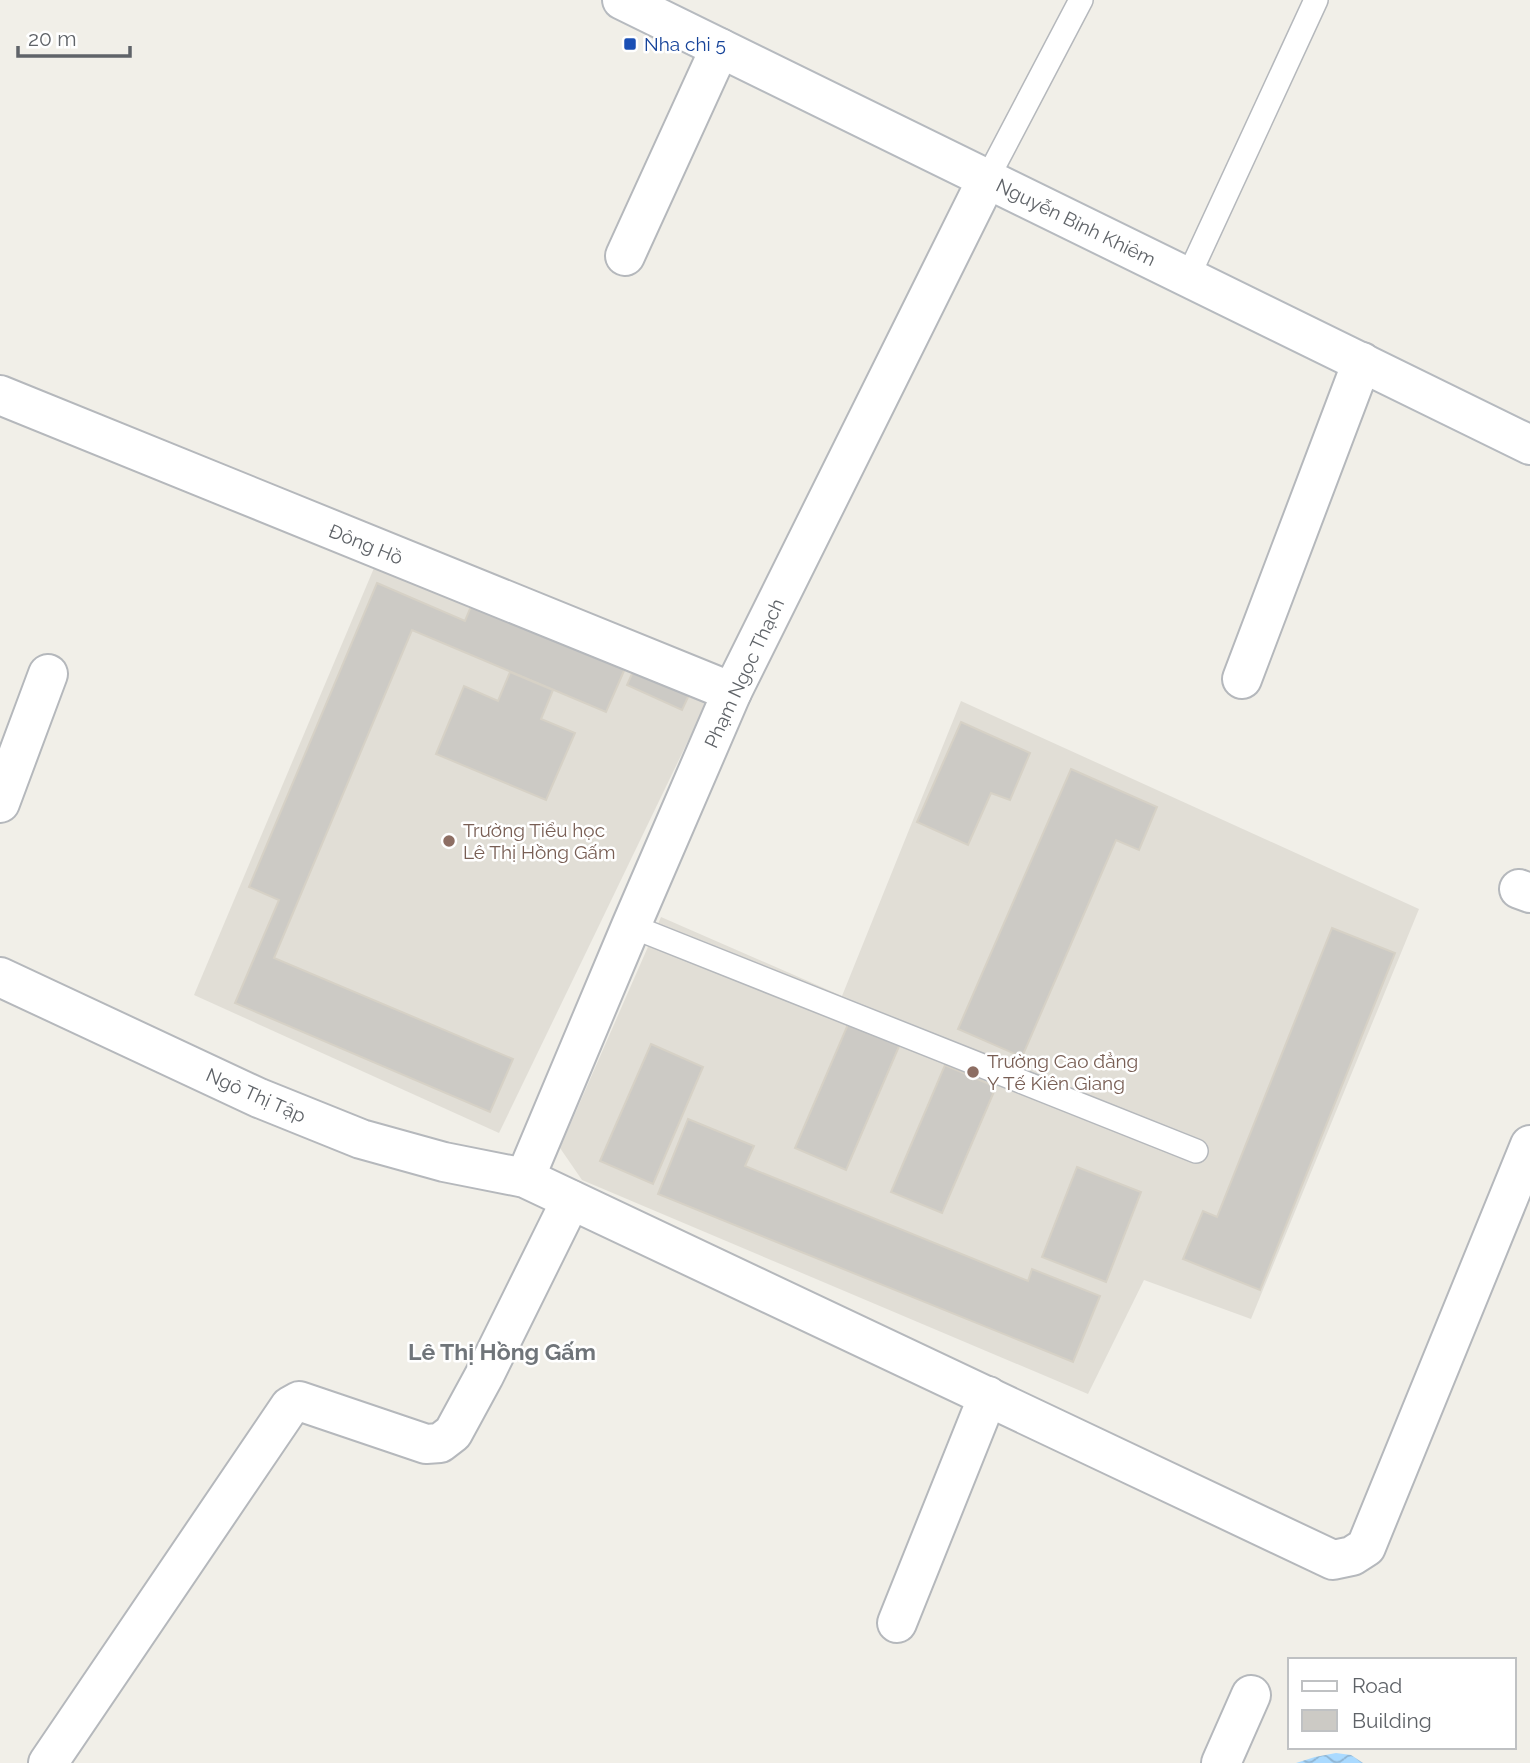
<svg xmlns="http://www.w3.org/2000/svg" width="1530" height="1763" font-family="Raleway,sans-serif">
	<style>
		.education { fill: #e1ded6 }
		.water { fill: url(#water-waves) }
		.building { fill: #cccac5; stroke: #d6d1c6; stroke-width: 2 }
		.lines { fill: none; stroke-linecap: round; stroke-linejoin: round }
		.service-casing { stroke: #b5b8bc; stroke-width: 26 }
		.minor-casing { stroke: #b5b8bc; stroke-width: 42 }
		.secondary-casing { stroke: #b6babf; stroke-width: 42 }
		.service { stroke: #fff; stroke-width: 23 }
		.minor { stroke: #fff; stroke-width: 38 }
		.secondary { stroke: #fff; stroke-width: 38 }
		.transit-dot { fill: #1a4fb4; stroke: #fff; stroke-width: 2.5 }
		.education-dot { fill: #8d6e63; stroke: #fff; stroke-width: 2.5 }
		.labels { text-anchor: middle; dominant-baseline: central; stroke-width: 5; stroke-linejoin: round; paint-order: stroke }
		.transit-label { font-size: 19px; fill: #164399; stroke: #fff; text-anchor: start }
		.street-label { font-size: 19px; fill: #5f6368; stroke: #fff }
		.education-label { font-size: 19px; fill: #785e54; stroke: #fff; text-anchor: start }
		.quarter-label { font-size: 23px; font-weight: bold; fill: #70757a; stroke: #fff }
	</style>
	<defs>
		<pattern id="water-waves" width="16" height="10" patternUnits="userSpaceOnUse" patternTransform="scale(1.75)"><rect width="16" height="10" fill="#aadaff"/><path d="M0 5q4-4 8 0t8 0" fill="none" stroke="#8eb4d2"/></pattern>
	</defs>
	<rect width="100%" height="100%" fill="#f1efe8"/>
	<!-- education -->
	<g class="education">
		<path d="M382,549L714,687L499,1133L194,995Z"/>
		<path d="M961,701L1419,909L1251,1319L1144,1280L1088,1394L582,1180L560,1148L661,917L842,996Z"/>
	</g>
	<!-- water -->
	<path class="water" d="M1336,1753L1351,1755L1363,1763H1296L1315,1757Z"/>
	<!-- building -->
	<g class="building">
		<path d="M377,583L465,621L474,599L627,664L606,712L412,630L274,958L513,1059L490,1112L235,1003L279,900L249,887Z"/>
		<path d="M640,656L695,682L682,710L627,685Z"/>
		<path d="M510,672L553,690L541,719L575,733L546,800L436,754L464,686L498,701Z"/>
		<path d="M961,722L1030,753L1010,800L991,793L968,845L917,822Z"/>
		<path d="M1071,769L1157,807L1139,850L1116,840L1022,1057L958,1029Z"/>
		<path d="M1332,928L1395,953L1260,1290L1183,1259L1203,1211L1217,1217Z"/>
		<path d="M849,1022L900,1044L846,1170L795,1148Z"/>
		<path d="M651,1044L703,1067L653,1184L600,1161Z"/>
		<path d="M945,1065L996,1087L942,1213L891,1192Z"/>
		<path d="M688,1119L754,1146L745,1166L1028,1281L1032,1269L1100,1296L1073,1362L658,1194Z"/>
		<path d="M1077,1167L1141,1192L1106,1282L1042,1257Z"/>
	</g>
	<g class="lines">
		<defs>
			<g id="service">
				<path d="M987,179L1081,0"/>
				<path d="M1188,277L1316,0"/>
				<path d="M631,926L1196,1151"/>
			</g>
			<g id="minor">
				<path d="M625,256L720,48"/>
				<path d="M0,395L732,692"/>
				<path d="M1242,679L1362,362"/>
				<path d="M0,803L48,674"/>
				<path d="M1519,889L1530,893"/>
				<path d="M0,977L259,1098L361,1139L444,1162L525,1178L1333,1560L1352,1556L1366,1547L1530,1145"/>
				<path d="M525,1178L631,926L732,692L987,179"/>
				<path d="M897,1623L988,1396"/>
				<path d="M48,1763L290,1406L299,1401L426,1444L440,1443L453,1433L484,1376L571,1200"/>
				<path d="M1221,1763L1251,1695"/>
			</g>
			<path id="secondary" d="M622,0L1530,445"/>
		</defs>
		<!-- service casing -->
		<use href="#service" class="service-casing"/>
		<!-- minor casing -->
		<use href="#minor" class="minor-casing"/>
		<!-- secondary casing -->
		<use href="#secondary" class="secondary-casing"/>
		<!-- service -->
		<use href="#service" class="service"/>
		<!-- minor -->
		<use href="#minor" class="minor"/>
		<!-- secondary -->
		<use href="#secondary" class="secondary"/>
	</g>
	<!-- markers -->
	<rect class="transit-dot" x="623" y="37" width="14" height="14" rx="3.5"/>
	<g class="education-dot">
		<circle cx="449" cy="841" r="7"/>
		<circle cx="973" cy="1072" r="7"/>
	</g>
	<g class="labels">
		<!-- transit labels -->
		<g class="transit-label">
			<text x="644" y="44">Nha chi 5</text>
		</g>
		<!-- street labels -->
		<g class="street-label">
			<text transform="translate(1076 222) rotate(26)">Nguyễn Bỉnh Khiêm</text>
			<text transform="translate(366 544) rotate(22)">Đông Hồ</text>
			<text transform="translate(744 673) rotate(-65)">Phạm Ngọc Thạch</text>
			<text transform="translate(256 1095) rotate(24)">Ngô Thị Tập</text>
		</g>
		<!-- education labels -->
		<g class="education-label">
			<text x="463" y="830">Trường Tiểu học<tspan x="463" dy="22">Lê Thị Hồng Gấm</tspan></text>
			<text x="987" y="1061">Trường Cao đẳng<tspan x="987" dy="22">Y Tế Kiên Giang</tspan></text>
		</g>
		<!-- quarter labels -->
		<g class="quarter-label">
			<text x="502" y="1351">Lê Thị Hồng Gấm</text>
		</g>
	</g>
	<!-- legend -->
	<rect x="1288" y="1658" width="228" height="91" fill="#ffffff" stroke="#bfc1c3" stroke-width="2"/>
	<rect x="1302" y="1681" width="35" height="10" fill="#ffffff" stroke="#bfc1c3" stroke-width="2"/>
	<text x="1352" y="1693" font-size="21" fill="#5f6368">Road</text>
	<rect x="1302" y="1710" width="35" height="21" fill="#cccac5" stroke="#bfc1c3" stroke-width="2"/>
	<text x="1352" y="1728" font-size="21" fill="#5f6368">Building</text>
	<!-- scale -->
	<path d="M18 46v10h112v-10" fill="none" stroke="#5f6368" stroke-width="3.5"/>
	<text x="28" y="46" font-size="21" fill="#5f6368" stroke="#ffffff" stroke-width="5" paint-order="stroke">20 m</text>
</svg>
